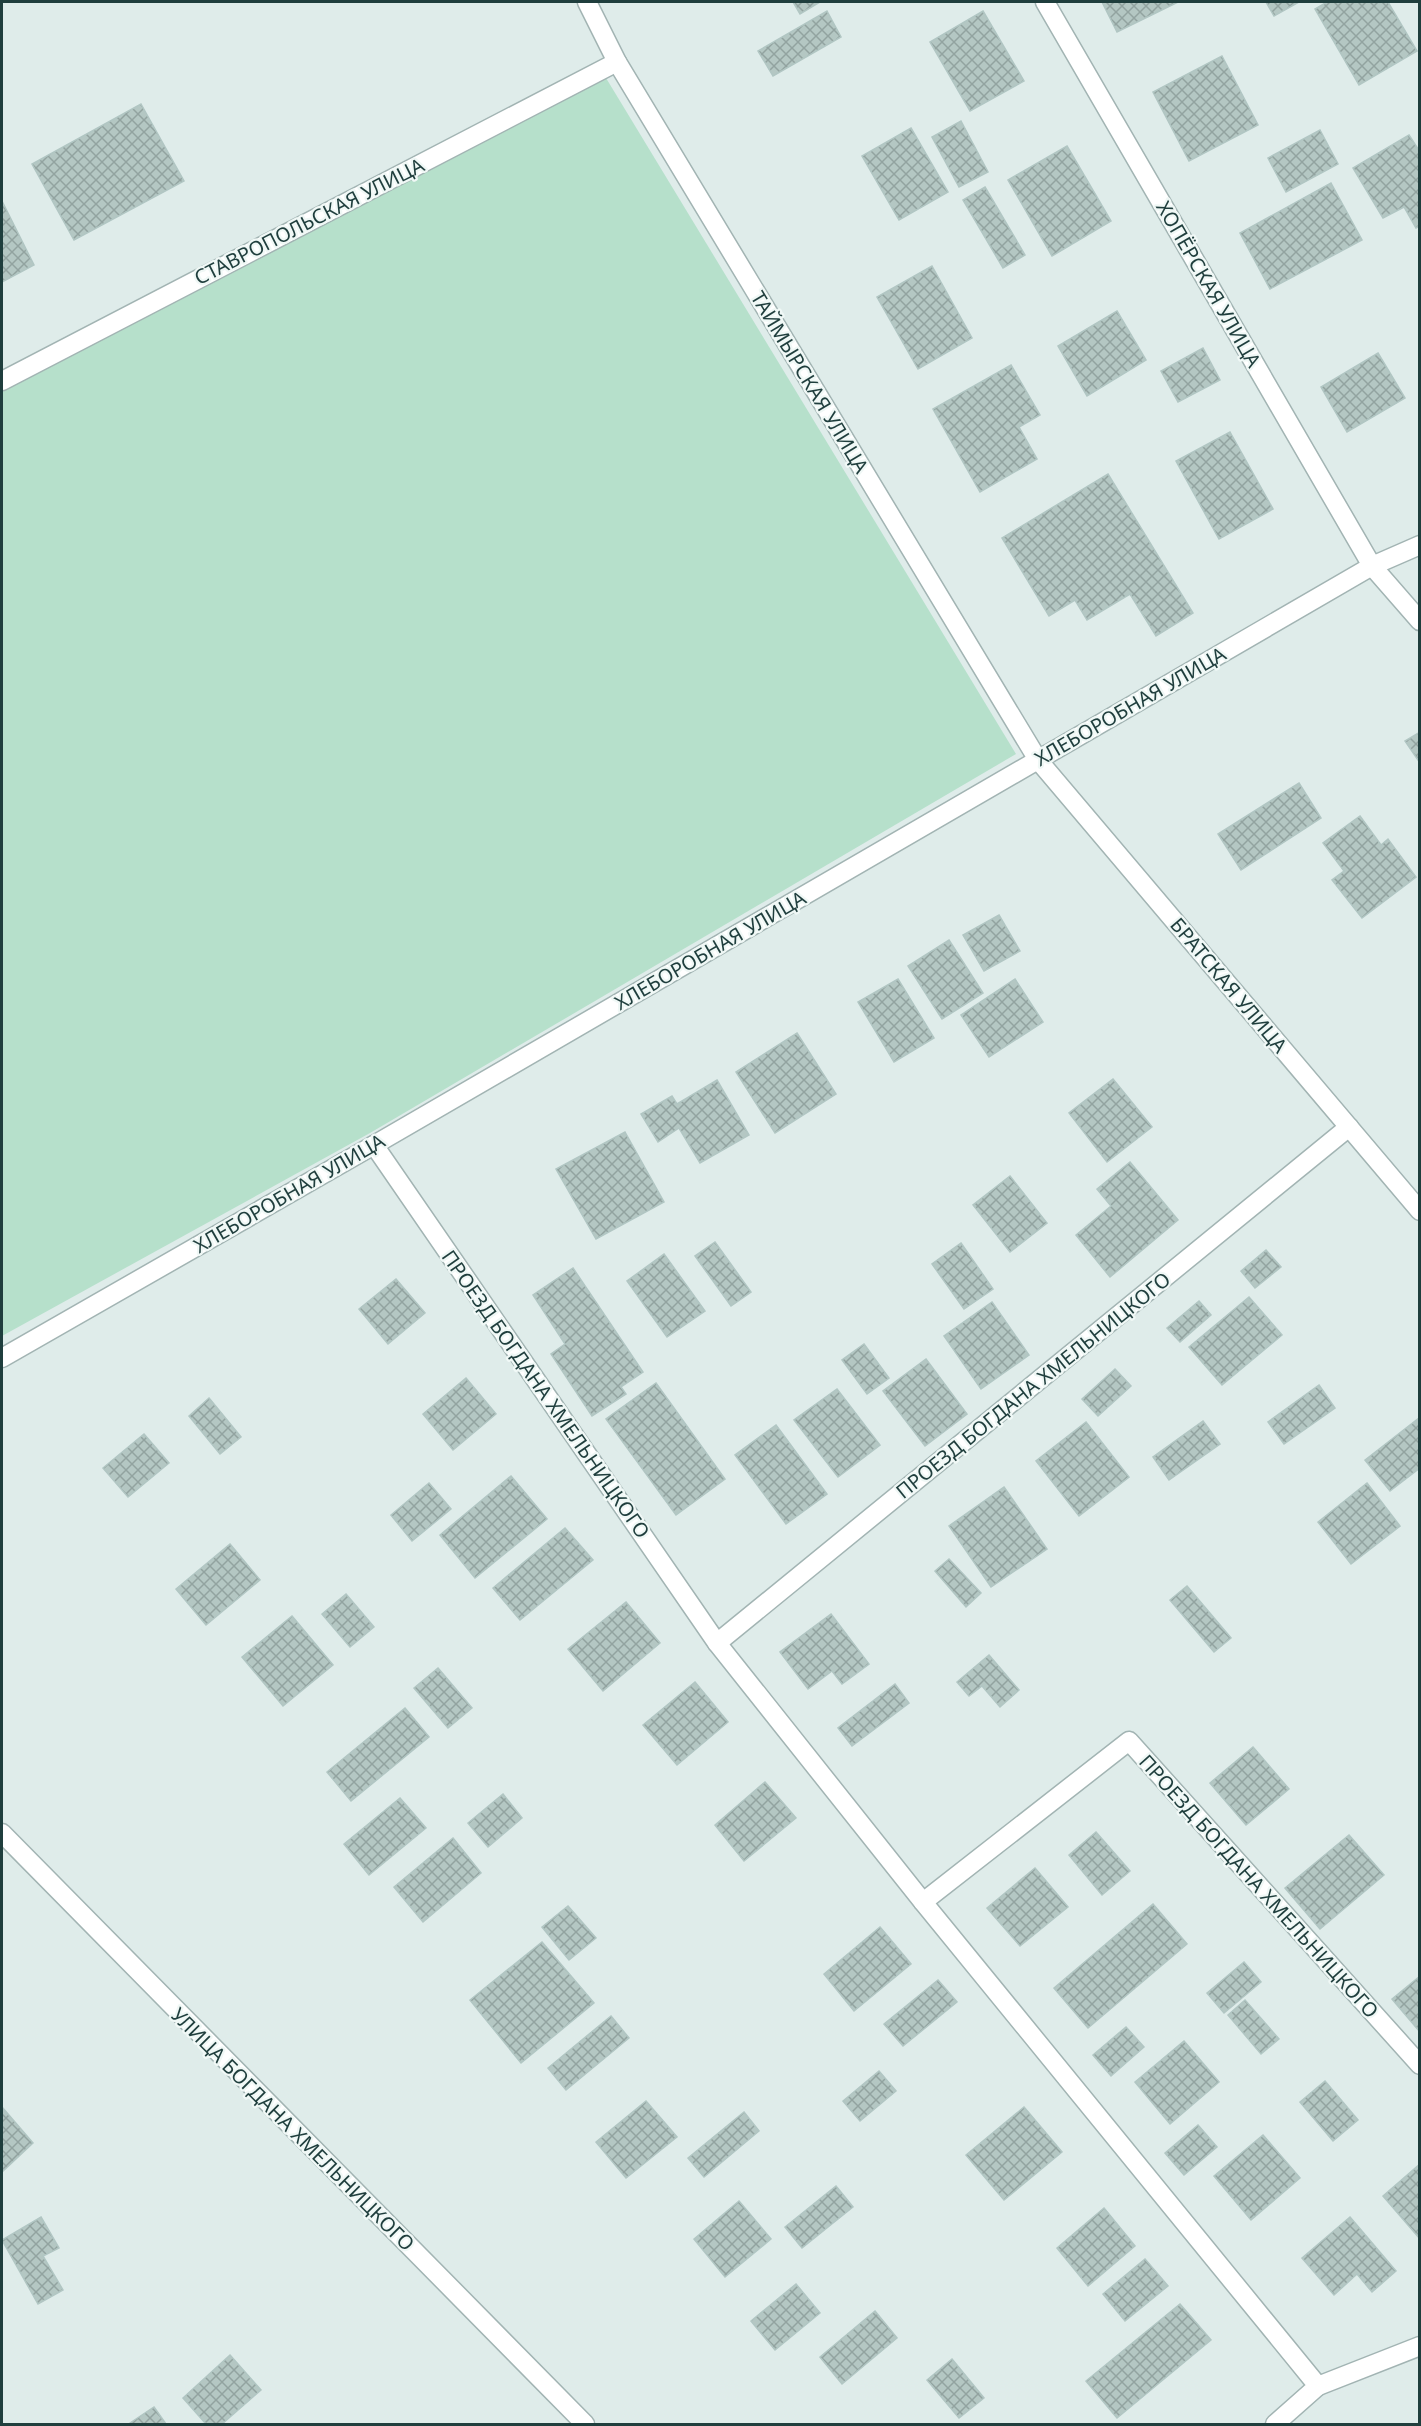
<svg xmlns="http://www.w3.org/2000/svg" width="1421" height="2426" font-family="'Noto Sans',sans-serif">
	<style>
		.green { fill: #b6e0cb }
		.building { fill: url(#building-cross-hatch); stroke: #b1c6c3; stroke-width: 1.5 }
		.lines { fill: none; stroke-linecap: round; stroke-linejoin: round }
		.street-casing { stroke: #a2b4b3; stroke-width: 21 }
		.street { stroke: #fff; stroke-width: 18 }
		.labels { text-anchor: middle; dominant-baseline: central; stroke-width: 4.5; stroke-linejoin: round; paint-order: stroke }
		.street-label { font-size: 20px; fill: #1f3e3d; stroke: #f0f8f6 }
	</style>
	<defs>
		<pattern id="building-cross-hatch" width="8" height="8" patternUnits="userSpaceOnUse" patternTransform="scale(1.5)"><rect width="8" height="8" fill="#b4c7c3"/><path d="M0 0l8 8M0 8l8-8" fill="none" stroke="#92a3a0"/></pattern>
	</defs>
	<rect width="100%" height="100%" fill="#dfecea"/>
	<!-- green -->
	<path class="green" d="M606,78L1016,754L370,1133L2,1336V391Z"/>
	<!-- building -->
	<g class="building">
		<path d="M793,2H820L800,14Z"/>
		<path d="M1102,2H1178L1117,32Z"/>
		<path d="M1266,2H1299L1274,16Z"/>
		<path d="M1327,2H1388L1417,51L1359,85L1315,9Z"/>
		<path d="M827,11L841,37L773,76L758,51Z"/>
		<path d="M983,11L1024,81L970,111L930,42Z"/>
		<path d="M1222,56L1258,125L1189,161L1153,92Z"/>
		<path d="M141,104L184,181L74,240L32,164Z"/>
		<path d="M961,121L988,172L959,187L932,137Z"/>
		<path d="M911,128L948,192L899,220L862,156Z"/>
		<path d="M1320,130L1338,164L1286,192L1268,158Z"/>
		<path d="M1409,135L1420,152V226L1416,228L1404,207L1383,218L1353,168Z"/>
		<path d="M1067,146L1111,221L1052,256L1008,180Z"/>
		<path d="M1331,183L1362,240L1270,289L1240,233Z"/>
		<path d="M985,187L1025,255L1003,268L963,200Z"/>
		<path d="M2,201L34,265L2,282Z"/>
		<path d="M932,266L972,338L918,369L877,297Z"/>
		<path d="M1117,311L1146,360L1087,396L1058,346Z"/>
		<path d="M1203,348L1220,380L1178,402L1161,371Z"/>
		<path d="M1378,353L1405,398L1347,432L1321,387Z"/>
		<path d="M1011,365L1040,415L1019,427L1037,459L980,492L933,409Z"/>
		<path d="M1230,432L1273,509L1219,539L1176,461Z"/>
		<path d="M1108,474L1193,613L1156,636L1130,594L1087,620L1075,600L1049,616L1002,538Z"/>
		<path d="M1420,732V763L1405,741Z"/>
		<path d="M1299,783L1321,818L1241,870L1218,834Z"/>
		<path d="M1360,816L1381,845L1388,839L1416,877L1362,918L1332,880L1344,871L1323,843Z"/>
		<path d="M999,915L1020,951L984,971L963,935Z"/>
		<path d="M949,940L983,993L942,1019L908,966Z"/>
		<path d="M898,979L934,1038L894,1062L858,1002Z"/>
		<path d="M1015,979L1043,1022L989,1057L961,1015Z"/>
		<path d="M797,1033L836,1094L775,1133L736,1072Z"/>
		<path d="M1113,1079L1152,1127L1107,1162L1069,1113Z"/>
		<path d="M717,1080L749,1135L700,1163L679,1128L658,1142L641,1114L672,1096L677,1104Z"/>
		<path d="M625,1132L664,1202L596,1239L556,1169Z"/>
		<path d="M1130,1162L1178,1220L1110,1277L1076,1235L1111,1206L1097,1189Z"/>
		<path d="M1010,1176L1047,1223L1010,1252L973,1205Z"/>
		<path d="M715,1242L751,1292L731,1306L695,1256Z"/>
		<path d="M961,1243L993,1289L964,1309L932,1264Z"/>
		<path d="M1266,1250L1281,1267L1255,1288L1241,1271Z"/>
		<path d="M664,1254L705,1311L667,1337L627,1281Z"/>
		<path d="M573,1268L643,1372L621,1387L626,1394L592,1416L551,1354L565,1344L533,1295Z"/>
		<path d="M396,1279L425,1313L388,1344L359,1309Z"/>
		<path d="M1249,1297L1282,1335L1222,1385L1189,1347Z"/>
		<path d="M1199,1301L1211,1315L1180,1342L1167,1328Z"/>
		<path d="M992,1302L1029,1355L981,1389L944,1336Z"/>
		<path d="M864,1344L889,1378L867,1394L842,1360Z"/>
		<path d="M926,1359L967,1414L925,1446L883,1391Z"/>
		<path d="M1115,1369L1131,1386L1098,1416L1082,1399Z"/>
		<path d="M466,1378L496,1414L453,1450L423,1414Z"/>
		<path d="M656,1383L725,1479L676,1515L606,1419Z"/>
		<path d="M1319,1385L1335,1408L1284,1444L1268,1422Z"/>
		<path d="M837,1389L880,1445L838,1477L794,1420Z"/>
		<path d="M209,1398L241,1437L220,1454L189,1416Z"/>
		<path d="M1419,1418L1420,1468L1390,1491L1365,1460Z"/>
		<path d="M1203,1421L1220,1444L1169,1480L1153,1457Z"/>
		<path d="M1086,1422L1129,1477L1079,1516L1036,1461Z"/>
		<path d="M776,1425L827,1494L786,1524L735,1455Z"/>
		<path d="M144,1434L169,1463L128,1497L103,1468Z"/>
		<path d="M511,1476L547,1519L475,1578L440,1535Z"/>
		<path d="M429,1483L451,1509L412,1541L391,1515Z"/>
		<path d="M1367,1483L1400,1526L1351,1564L1318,1522Z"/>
		<path d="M1004,1487L1047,1549L991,1587L949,1526Z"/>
		<path d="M565,1528L593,1560L520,1620L493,1588Z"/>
		<path d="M230,1544L260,1580L206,1625L176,1589Z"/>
		<path d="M949,1559L981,1593L966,1607L935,1571Z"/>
		<path d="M1187,1586L1231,1638L1214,1652L1170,1600Z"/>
		<path d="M346,1594L374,1627L350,1647L322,1614Z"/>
		<path d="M626,1602L660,1643L603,1691L568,1649Z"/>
		<path d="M831,1614L869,1664L842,1684L832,1671L808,1689L780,1652Z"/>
		<path d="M292,1616L333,1665L283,1706L242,1657Z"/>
		<path d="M989,1655L1019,1690L1000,1707L982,1686L969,1696L957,1682Z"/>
		<path d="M438,1668L472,1708L448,1728L414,1688Z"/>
		<path d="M695,1682L728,1722L677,1765L643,1725Z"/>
		<path d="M895,1684L909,1703L852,1746L838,1728Z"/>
		<path d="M405,1708L429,1737L351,1801L327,1772Z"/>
		<path d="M1253,1747L1289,1789L1246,1825L1210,1783Z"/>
		<path d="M765,1782L796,1818L744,1861L715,1825Z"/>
		<path d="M503,1794L522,1818L488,1847L468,1823Z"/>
		<path d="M400,1798L426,1828L369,1875L344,1844Z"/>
		<path d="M1096,1832L1130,1871L1102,1895L1069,1855Z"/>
		<path d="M1349,1835L1384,1875L1320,1929L1285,1888Z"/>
		<path d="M453,1838L481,1873L423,1922L394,1887Z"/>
		<path d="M1035,1868L1068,1907L1020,1946L987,1908Z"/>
		<path d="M1153,1904L1187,1944L1088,2028L1054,1988Z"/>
		<path d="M568,1906L596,1938L569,1960L542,1927Z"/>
		<path d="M880,1927L911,1964L854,2011L824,1974Z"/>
		<path d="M542,1942L594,2003L521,2063L470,2000Z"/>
		<path d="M1244,1962L1261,1982L1224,2013L1207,1993Z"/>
		<path d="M1420,1976V2032L1392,1999Z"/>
		<path d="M938,1980L957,2002L903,2046L884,2024Z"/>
		<path d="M1245,2000L1279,2039L1261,2054L1228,2015Z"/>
		<path d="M611,2016L629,2038L566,2090L548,2068Z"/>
		<path d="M1126,2027L1144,2047L1111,2076L1093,2055Z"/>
		<path d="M1184,2041L1219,2082L1170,2124L1135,2082Z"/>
		<path d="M879,2071L896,2091L860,2121L843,2101Z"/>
		<path d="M1325,2081L1358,2120L1333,2141L1300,2102Z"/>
		<path d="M646,2101L677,2137L626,2178L596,2142Z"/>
		<path d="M2,2107L33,2143L2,2172Z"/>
		<path d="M1024,2107L1062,2152L1004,2200L966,2155Z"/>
		<path d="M744,2112L759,2131L704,2177L688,2158Z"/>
		<path d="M1198,2125L1217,2147L1184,2175L1165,2153Z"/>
		<path d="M1263,2135L1300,2178L1251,2220L1214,2176Z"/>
		<path d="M1420,2164V2239L1383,2196Z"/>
		<path d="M836,2186L853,2207L802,2248L785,2227Z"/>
		<path d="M739,2201L771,2239L725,2277L694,2239Z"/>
		<path d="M1104,2208L1135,2246L1088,2286L1057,2248Z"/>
		<path d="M41,2217L59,2248L43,2256L63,2290L38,2304L2,2240Z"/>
		<path d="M1350,2217L1396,2271L1372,2292L1357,2274L1334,2295L1302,2258Z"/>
		<path d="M1145,2259L1168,2286L1125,2321L1103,2294Z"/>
		<path d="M796,2284L820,2313L775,2350L751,2321Z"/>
		<path d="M1180,2304L1211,2340L1117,2418L1086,2381Z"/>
		<path d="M875,2311L897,2338L842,2384L820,2357Z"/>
		<path d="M230,2355L261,2390L222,2424H206L183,2398Z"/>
		<path d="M952,2359L984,2398L959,2418L927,2380Z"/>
		<path d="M154,2407L166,2424H131L130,2423Z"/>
	</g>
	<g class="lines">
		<defs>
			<g id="street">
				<path d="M587,2L617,62L1038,760L1420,1211"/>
				<path d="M1045,2L1372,566L1420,621"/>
				<path d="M2,381L617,62"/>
				<path d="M374,1145L717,1643L923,1902L1318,2386L1275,2424"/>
				<path d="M2,1358L374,1145L1372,566L1420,545"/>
				<path d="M717,1643L1349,1127"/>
				<path d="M2,1833L585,2424"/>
				<path d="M923,1902L1129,1741L1420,2065"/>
				<path d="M1318,2386L1420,2346"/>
			</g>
		</defs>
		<!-- street casing -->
		<use href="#street" class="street-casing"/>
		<!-- street -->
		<use href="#street" class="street"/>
	</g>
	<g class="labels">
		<!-- street labels -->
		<g class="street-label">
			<text transform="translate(309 221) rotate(-27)">СТАВРОПОЛЬСКАЯ УЛИЦА</text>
			<text transform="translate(1209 284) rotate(60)">ХОПЁРСКАЯ УЛИЦА</text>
			<text transform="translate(810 382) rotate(59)">ТАЙМЫРСКАЯ УЛИЦА</text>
			<text transform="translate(1130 706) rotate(-30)">ХЛЕБОРОБНАЯ УЛИЦА</text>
			<text transform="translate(710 950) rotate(-30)">ХЛЕБОРОБНАЯ УЛИЦА</text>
			<text transform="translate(1229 985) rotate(50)">БРАТСКАЯ УЛИЦА</text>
			<text transform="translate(289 1193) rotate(-30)">ХЛЕБОРОБНАЯ УЛИЦА</text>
			<text transform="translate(1033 1385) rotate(-39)">ПРОЕЗД БОГДАНА ХМЕЛЬНИЦКОГО</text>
			<text transform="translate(546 1394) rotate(55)">ПРОЕЗД БОГДАНА ХМЕЛЬНИЦКОГО</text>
			<text transform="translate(1259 1886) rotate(48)">ПРОЕЗД БОГДАНА ХМЕЛЬНИЦКОГО</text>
			<text transform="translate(293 2129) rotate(45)">УЛИЦА БОГДАНА ХМЕЛЬНИЦКОГО</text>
		</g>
	</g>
	<!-- border -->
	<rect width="1421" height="2426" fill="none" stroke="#1f3e3d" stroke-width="6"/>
</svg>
